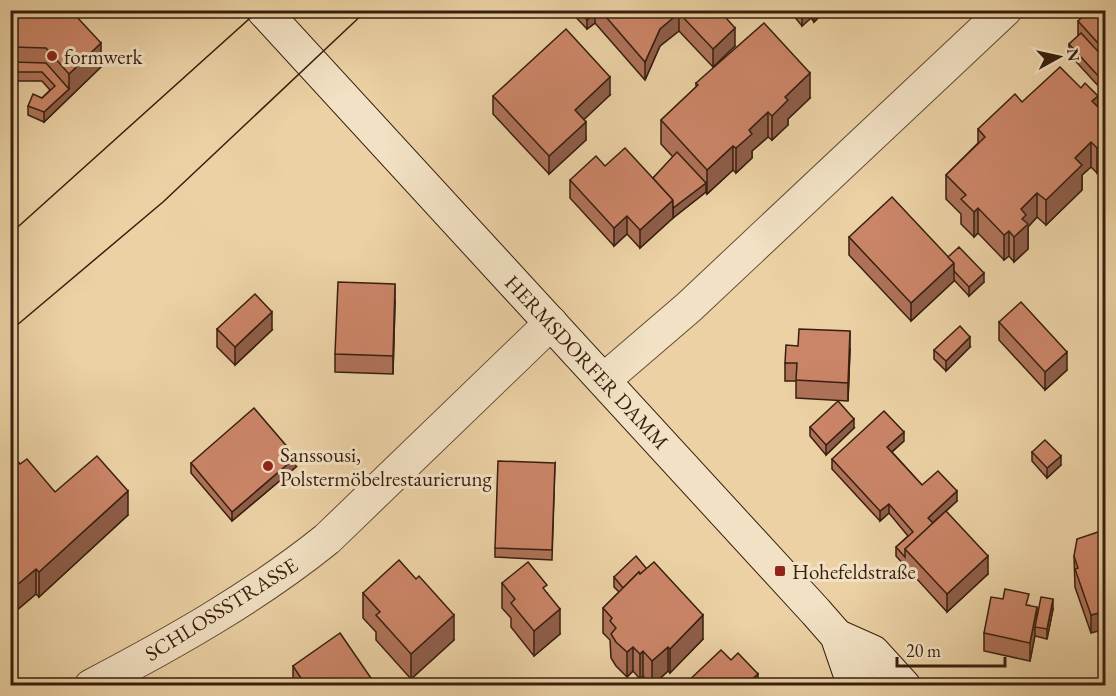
<svg xmlns="http://www.w3.org/2000/svg" width="1116" height="696" font-family="'EB Garamond',serif">
	<style>
		.lines { fill: none; stroke-linecap: round; stroke-linejoin: round }
		.minor-casing { stroke: #644c34; stroke-width: 35 }
		.secondary-casing { stroke: #371f0e; stroke-width: 35 }
		.minor { stroke: #f2e1c4; stroke-width: 33 }
		.secondary { stroke: #f2e1c4; stroke-width: 33 }
		.tram { stroke: #371f0e; stroke-width: 1.5 }
		.wall { fill: #af7259; stroke: #371f0e; stroke-width: 1.5 }
		.shaded-wall { fill: #8e5d49; stroke: #371f0e; stroke-width: 1.5 }
		.building { fill: #cb8568; stroke: #371f0e; stroke-width: 1.5 }
		.poi-dot { fill: #8f2418; stroke: #f2e1c4; stroke-width: 2 }
		.labels { text-anchor: middle; dominant-baseline: central; stroke-width: 6; stroke-linejoin: round; paint-order: stroke }
		.poi-label { font-size: 21px; fill: #371f0e; stroke: #f2e1c4; text-anchor: start }
		.street-label { font-size: 21px; fill: #371f0e; stroke: #f2e1c4 }
	</style>
	<rect width="100%" height="100%" fill="#ebd1a4"/>
	<filter id="stains"><feTurbulence type="fractalNoise" baseFrequency=".00333" numOctaves="4"/><feColorMatrix values="0 0 0 0 .2 0 0 0 0 .09 0 0 0 0 .02 0 0 0 .5 -.17"/></filter>
	<radialGradient id="worn" r=".72"><stop offset=".6" stop-color="#630" stop-opacity="0"/><stop offset="1" stop-color="#630" stop-opacity=".3"/></radialGradient>
	<g class="lines">
		<defs>
			<g id="minor">
				<path d="M604,380L689,307L1005,10"/>
				<path d="M91,686C173,643 255,597 327,539L551,323"/>
			</g>
			<g id="secondary">
				<path d="M263,10L816,612L837,636L850,674L860,686"/>
				<path d="M837,636L873,652L904,686"/>
			</g>
		</defs>
		<!-- minor casing -->
		<use href="#minor" class="minor-casing"/>
		<!-- secondary casing -->
		<use href="#secondary" class="secondary-casing"/>
		<!-- minor -->
		<use href="#minor" class="minor"/>
		<!-- secondary -->
		<use href="#secondary" class="secondary"/>
		<!-- tram -->
		<g class="tram">
			<path d="M10,234L259,10"/>
			<path d="M10,331L163,202L367,10"/>
		</g>
	</g>
	<!-- wall -->
	<g class="wall">
		<path d="M10,10H70L69,14L101,67L44,122L28,115V106L42,98L50,90L42,81H12L13,44H10Z"/>
		<path d="M571,10H719L735,46L713,67L679,31L660,46L645,80L595,23L587,29L571,12Z"/>
		<path d="M789,10H826L814,22L811,18L802,26Z"/>
		<path d="M1106,10V87L1102,90L1069,54V44L1078,36V21Z"/>
		<path d="M696,83L810,98L788,119V125L772,140L768,137L752,151V158L736,173L733,170L707,194L706,192L673,218L640,248L627,234L614,246L570,198V180L605,166L653,178L673,157L661,144V120L696,87Z"/>
		<path d="M610,95L584,119L586,140L549,174L493,114V96Z"/>
		<path d="M1022,102L1098,107L1106,115V172L1101,169L1097,173L1091,167L1082,175V190L1046,225L1037,217L1028,227V249L1014,262L1009,256L1004,260L978,233L974,237L961,224V214L946,199V175L978,143V129Z"/>
		<path d="M849,237L948,257L984,282L969,296L954,280V281L911,321L849,255Z"/>
		<path d="M395,302L393,374L335,372V354Z"/>
		<path d="M999,322L1067,370L1045,390L999,340Z"/>
		<path d="M217,329L272,330L235,365L217,347Z"/>
		<path d="M970,347L946,371L934,359V350Z"/>
		<path d="M850,349L848,401L796,398V381H785V363Z"/>
		<path d="M810,427L854,428L826,455L810,436Z"/>
		<path d="M904,441L892,452L922,485L957,501L933,523L988,574L947,612L896,556V547L908,536L889,513L880,521L832,469V459Z"/>
		<path d="M1032,452L1061,465L1047,478L1032,461Z"/>
		<path d="M10,453L20,464L55,492L128,515L39,597L36,594L10,616Z"/>
		<path d="M191,463L296,467L232,521L191,473Z"/>
		<path d="M555,463L552,560L495,557V548Z"/>
		<path d="M1106,543L1091,633L1075,587L1074,556Z"/>
		<path d="M614,577L703,639L670,673L668,671L652,686L643,676L640,679L633,671L627,677L616,666L611,658L610,640L603,633V608L619,592L614,587Z"/>
		<path d="M502,583L547,593L560,634L534,656L511,627V618L502,608Z"/>
		<path d="M363,593L454,640L411,679L376,640V632L363,618Z"/>
		<path d="M1029,605L1037,617L1053,609L1047,639L1035,636V635L1030,661L984,651V633Z"/>
		<path d="M293,666L375,686H293Z"/>
	</g>
	<!-- shaded-wall -->
	<g class="shaded-wall">
		<path d="M802,10H811V18L802,26Z"/>
		<path d="M814,10H826L814,22Z"/>
		<path d="M595,13V23L587,29V20Z"/>
		<path d="M679,13V31L660,46L645,80V62L660,29Z"/>
		<path d="M735,28V46L713,67V49Z"/>
		<path d="M101,43V67L44,122V112L69,89V74Z"/>
		<path d="M810,73V98L788,119V125L772,140V116L785,97Z"/>
		<path d="M610,77V95L575,128V110Z"/>
		<path d="M1106,77V87L1102,90V80Z"/>
		<path d="M1098,96V120L1092,101Z"/>
		<path d="M768,112V137L752,151V158L736,173V148L749,130Z"/>
		<path d="M586,122V140L549,174V156Z"/>
		<path d="M1091,142V167L1082,175V190L1046,225V200L1075,158Z"/>
		<path d="M1101,144V169L1097,173V148Z"/>
		<path d="M733,146V170L707,194V170Z"/>
		<path d="M706,183V192L673,218V208Z"/>
		<path d="M1037,193V217L1028,227V249L1014,262V237L1021,209Z"/>
		<path d="M673,200V218L640,248V230Z"/>
		<path d="M978,208V233L974,237V212Z"/>
		<path d="M627,216V234L614,246V228Z"/>
		<path d="M1009,231V256L1004,260V235Z"/>
		<path d="M954,263V281L911,321V303Z"/>
		<path d="M984,273V282L969,296V287Z"/>
		<path d="M395,284V302L393,374V356Z"/>
		<path d="M272,312V330L235,365V347Z"/>
		<path d="M850,331V349L848,401V383Z"/>
		<path d="M970,337V347L946,371V361Z"/>
		<path d="M1067,352V370L1045,390V372Z"/>
		<path d="M854,419V428L826,455V445Z"/>
		<path d="M904,432V441L887,456V447Z"/>
		<path d="M1061,456V465L1047,478V468Z"/>
		<path d="M296,457V467L232,521V512Z"/>
		<path d="M128,491V515L39,597V572Z"/>
		<path d="M957,491V501L928,527V518Z"/>
		<path d="M889,504V513L880,521V511Z"/>
		<path d="M988,556V574L947,612V594Z"/>
		<path d="M36,569V594L10,616V591Z"/>
		<path d="M1053,599V609L1047,639V629Z"/>
		<path d="M1037,607V625L1035,627V635L1030,661V643Z"/>
		<path d="M560,609V634L534,656V631Z"/>
		<path d="M1106,611V629L1091,633V615Z"/>
		<path d="M454,615V640L411,679V654Z"/>
		<path d="M703,615V639L670,673V649Z"/>
		<path d="M633,647V671L627,677V652Z"/>
		<path d="M668,647V671L652,686V661Z"/>
		<path d="M643,651V676L640,679V654Z"/>
		<path d="M758,674V683L755,686H750V681Z"/>
	</g>
	<!-- building -->
	<g class="building">
		<path d="M10,10H69V14L75,15L101,43L69,74L46,48L13,47L14,19H10Z"/>
		<path d="M578,10H595V13L587,20Z"/>
		<path d="M600,10H719L735,28L713,49L679,13L660,29L645,62Z"/>
		<path d="M1089,10H1106V52L1078,21Z"/>
		<path d="M764,23L810,73L785,97L788,100L772,116L768,112L749,130L752,134L736,148L733,146L707,170L661,120L698,85L696,83Z"/>
		<path d="M566,29L610,77L575,110L586,122L549,156L493,96Z"/>
		<path d="M1081,33L1106,60V77L1102,80L1069,44Z"/>
		<path d="M12,62L46,63L69,89L44,112L28,106L33,94L42,98L55,86L42,72H12Z"/>
		<path d="M1060,67L1081,88L1085,83L1098,96L1092,101L1106,115V147L1101,144L1097,148L1091,142L1075,158L1082,165L1046,200L1037,193L1021,209L1026,215L1022,219L1028,224L1014,237L1009,231L1004,235L978,208L974,212L961,199L966,195L946,175L985,137L978,129L1015,94L1022,102Z"/>
		<path d="M625,148L673,200L640,230L627,216L614,228L570,180L596,156L605,166Z"/>
		<path d="M677,152L706,183L673,208V200L653,178Z"/>
		<path d="M892,197L954,263L911,303L849,237Z"/>
		<path d="M959,247L984,273L969,287L954,271V263L948,257Z"/>
		<path d="M338,282L395,284L393,356L335,354Z"/>
		<path d="M255,294L272,312L235,347L217,329Z"/>
		<path d="M1021,302L1067,352L1045,372L999,322Z"/>
		<path d="M960,326L970,337L946,361L934,350Z"/>
		<path d="M799,329L850,331L848,383L796,380L797,363H785L786,345L798,346Z"/>
		<path d="M838,401L854,419L826,445L810,427Z"/>
		<path d="M254,408L296,457L232,512L191,463Z"/>
		<path d="M884,411L904,432L887,447L922,485L938,471L957,491L928,518L933,523L905,549V557L896,547L913,532L889,504L880,511L832,459Z"/>
		<path d="M1045,440L1061,456L1047,468L1032,452Z"/>
		<path d="M10,453L20,464L27,459L55,492L97,456L128,491L39,572L36,569L10,591Z"/>
		<path d="M498,461L555,463L552,550L495,548Z"/>
		<path d="M946,511L988,556L947,594L905,549Z"/>
		<path d="M1101,531L1106,543V611L1091,615L1075,569L1078,568L1074,556L1077,539Z"/>
		<path d="M636,556L647,569L640,574L639,572L623,588L614,577Z"/>
		<path d="M399,560L416,579L419,576L454,615L411,654L376,615L380,612L363,593Z"/>
		<path d="M528,562L547,585L543,588L560,609L534,631L511,603L515,599L502,583Z"/>
		<path d="M654,562L703,615L670,649L668,647L652,661L643,651L640,654L633,647L627,652L616,642L611,634L616,628L610,621L612,618L603,608L639,572L640,574Z"/>
		<path d="M1005,589L1029,594L1026,605L1037,607L1030,643L984,633L991,597L1003,599Z"/>
		<path d="M1041,597L1053,599L1047,629L1035,627Z"/>
		<path d="M340,633L375,684L373,686H306L293,666Z"/>
		<path d="M721,650L731,660L738,653L758,674L750,681L754,686H683Z"/>
	</g>
	<!-- markers -->
	<g class="poi-dot">
		<circle cx="52" cy="56" r="6"/>
		<circle cx="268" cy="466" r="6"/>
		<rect x="774" y="565" width="12" height="12" rx="3"/>
	</g>
	<g class="labels">
		<!-- poi labels -->
		<g class="poi-label">
			<text x="64" y="56">formwerk</text>
			<text x="280" y="454">Sanssousi,<tspan x="280" dy="24">Polstermöbelrestaurierung</tspan></text>
			<text x="792" y="571">Hohefeldstraße</text>
		</g>
		<!-- street labels -->
		<g class="street-label">
			<text transform="translate(587 362) rotate(47)">HERMSDORFER DAMM</text>
			<text transform="translate(221 609) rotate(-32)">SCHLOSSSTRASSE</text>
		</g>
	</g>
	<!-- margin -->
	<rect width="1116" height="696" fill="none" stroke="#ebd1a4" stroke-width="36"/>
	<rect x="12" y="12" width="1092" height="672" fill="none" stroke="#371f0e" stroke-width="3"/>
	<rect x="18" y="18" width="1080" height="660" fill="none" stroke="#371f0e" stroke-width="1.5"/>
	<!-- north arrow -->
	<g transform="translate(1059 57) rotate(82)" stroke="#f2e1c4" stroke-width="4.5" paint-order="stroke">
	<path d="M0-4.5L10 22L0 15L-10 22Z" fill="#371f0e"/>
	<text y="-9" font-size="16" font-weight="bold" text-anchor="middle" fill="#371f0e">N</text>
	</g>
	<!-- scale -->
	<path d="M897 657v9h108v-9" fill="none" stroke="#371f0e" stroke-width="3"/>
	<text x="906" y="657" font-size="18" fill="#371f0e" stroke="#f2e1c4" stroke-width="4.5" paint-order="stroke">20 m</text>
	<rect width="100%" height="100%" filter="url(#stains)"/>
	<rect width="100%" height="100%" fill="url(#worn)"/>
</svg>
